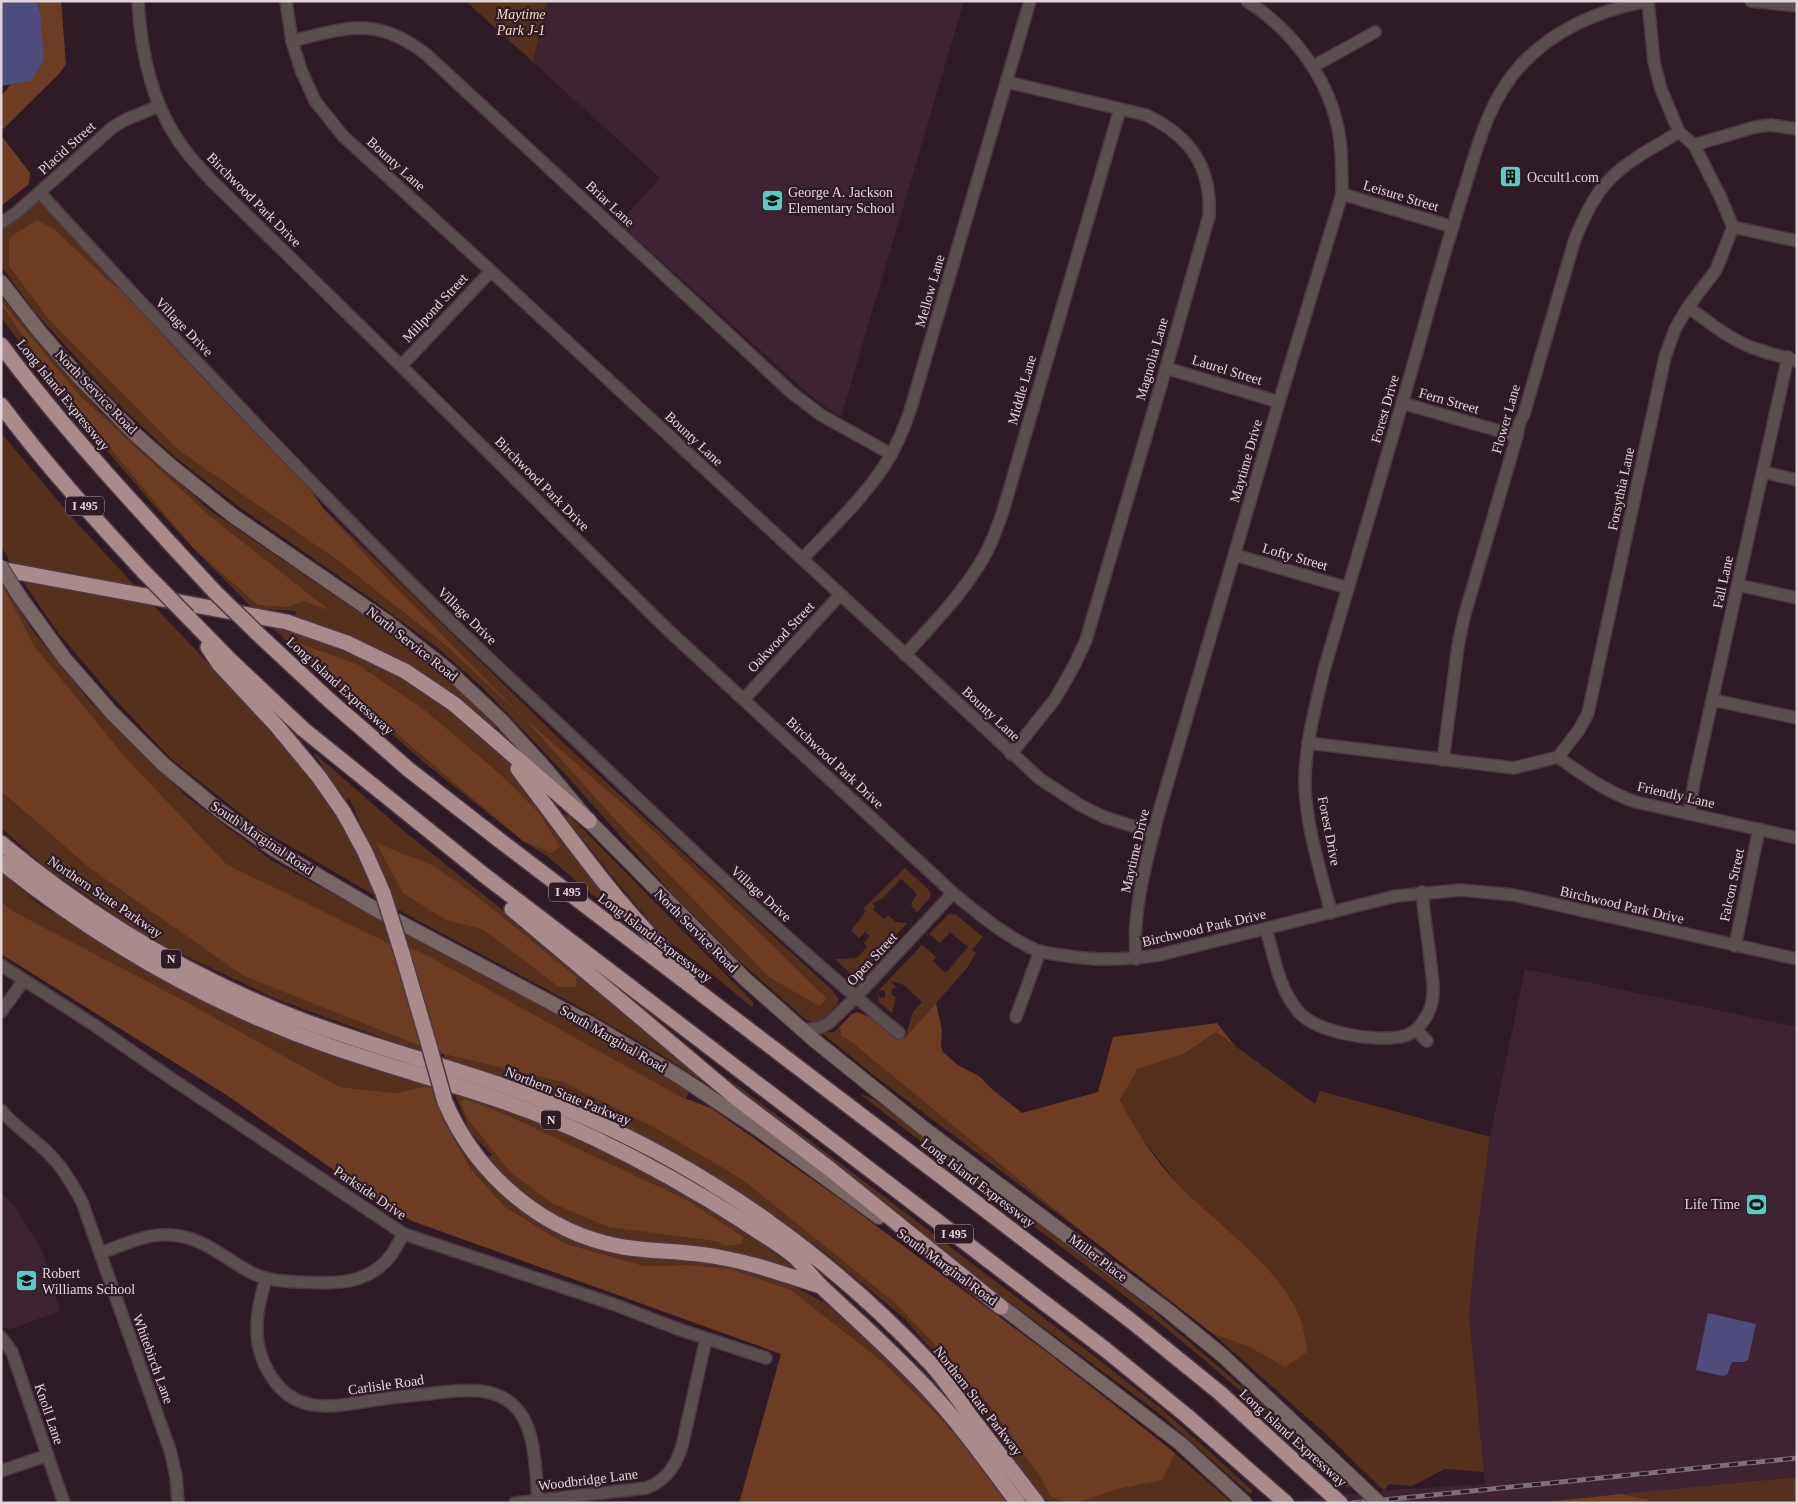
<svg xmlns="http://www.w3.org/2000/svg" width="1798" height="1504" font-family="'Times New Roman',serif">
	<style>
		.built { fill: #3f2333 }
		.green { fill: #55311d }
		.forest { fill: #6c3d22 }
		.water { fill: #4e4c7c }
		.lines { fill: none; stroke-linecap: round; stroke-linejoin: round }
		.minor-casing { stroke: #4d3843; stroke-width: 14 }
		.secondary-casing { stroke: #4d3843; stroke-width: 16 }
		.motorway-casing { stroke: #4d3843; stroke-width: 18 }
		.minor { stroke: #5b4e4e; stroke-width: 11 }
		.secondary { stroke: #7b6666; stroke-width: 14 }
		.motorway { stroke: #aa8a8a; stroke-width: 15 }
		.rail-casing { stroke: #816e78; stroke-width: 5 }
		.rail { stroke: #301a26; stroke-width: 3; stroke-dasharray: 9; stroke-linecap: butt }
		.secondary-bridge-casing { stroke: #4d3843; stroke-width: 16; stroke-linecap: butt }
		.motorway-bridge-casing { stroke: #4d3843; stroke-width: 18; stroke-linecap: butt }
		.secondary-bridge { stroke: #7b6666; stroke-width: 14 }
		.motorway-bridge { stroke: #aa8a8a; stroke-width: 15 }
		.labels { text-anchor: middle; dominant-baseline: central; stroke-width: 4.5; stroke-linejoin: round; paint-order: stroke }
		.shield { fill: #301a26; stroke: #ad9ca5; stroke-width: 1 }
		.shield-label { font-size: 12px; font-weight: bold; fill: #e3d4db }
		.park-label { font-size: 14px; font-style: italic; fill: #f8d7c6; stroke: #301a26 }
		.street-label { font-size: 14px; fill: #e3d4db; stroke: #301a26 }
		.poi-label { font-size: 14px; fill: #e3d4db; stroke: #301a26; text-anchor: start }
	</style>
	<rect width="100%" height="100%" fill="#301a26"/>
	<!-- built -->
	<g class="built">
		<path d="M547,1H964L841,417L818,402L619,223L660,178L533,62Z"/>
		<path d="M1525,969L1797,1027V1477L1532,1503H1264L1391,1490L1485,1484L1469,1316L1476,1241L1490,1137Z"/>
		<path d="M1,1193L14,1205L43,1252L60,1311L11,1329L1,1327Z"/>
	</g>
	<!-- green -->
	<g class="green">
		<path d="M465,1H547L533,62L470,5Z"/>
		<path d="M40,193L142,305L111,283L9,266L49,320L178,450L337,560L444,644L515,709L385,576L323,508L572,751L832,990L838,998V1004C826,1016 820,1029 804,1018L738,960L667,888L566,775L482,687L439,649L373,600L238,506L175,457L117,403L34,311L1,266V228Z"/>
		<path d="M1,296L66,374L101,412L211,511L391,634L435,668L497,727L493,729C471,711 450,692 427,676C387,648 341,631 295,616L296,611L252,608L193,548L151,502L49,383L1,317Z"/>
		<path d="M1,433L76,522L136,587L12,565L1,546Z"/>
		<path d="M21,579L148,600L278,736L322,791L359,850L379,898L259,828L170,758L113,697L59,634Z"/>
		<path d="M1,581L33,631L92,704L186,796L271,860L387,923L424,1053L276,999L148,938L43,865L1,828Z"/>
		<path d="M268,624L296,631L310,639L322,637L425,689L475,729L509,764L610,896L612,904L606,905L600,901L548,857L523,841L421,760Z"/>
		<path d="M313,752L405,832L510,916L625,1015L728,1098C622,1026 507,969 395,908L377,860L349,798L346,801Z"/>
		<path d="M565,814L570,816L754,1003L752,1007L703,967L664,938L612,876L566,818Z"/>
		<path d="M905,868L928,889L931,894L929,899L917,912L912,907L911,904L917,894L901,879L883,898L873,903L875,906L873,910L884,919L888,915L896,922L907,923L859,976H853L835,959L857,958L867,947L864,943L870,936L865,932L859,938L851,931L866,911L863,909Z"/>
		<path d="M1,872L40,905L139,963L430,1085L396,1093L340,1087L185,1001L11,910L1,901Z"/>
		<path d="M949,914L956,915L983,937L972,950L976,953L967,968L905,1038L913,1012L922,1002L904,985L890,981L897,988H894L891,991L892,995L896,997L892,1013L879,1002L878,993L880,998L885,997V991L879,990L922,945L936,957L933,961L946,973L968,947L950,932L940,943L929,934Z"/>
		<path d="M401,929L623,1050L689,1092L686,1099L709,1107C795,1168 880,1229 964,1291C1056,1359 1147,1427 1232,1503H1053L1042,1498L960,1383L905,1319L818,1247L749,1198L663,1147L596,1112L517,1082L445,1059L443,1054L440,1053Z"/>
		<path d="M840,1026L841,1036L850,1041L1086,1235L872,1074L822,1033L834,1032Z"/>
		<path d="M1216,1032L1315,1104L1320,1091L1490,1137L1476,1241L1469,1316L1484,1472L1445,1469L1412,1486L1389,1484L1384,1491L1328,1436L1213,1334L1249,1347L1285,1367L1204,1210L1177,1183L1134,1128L1120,1100L1138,1069L1184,1054Z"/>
		<path d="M733,1082L1094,1356L1164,1411L1253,1491L1250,1494L1160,1414L942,1252L868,1189L742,1093Z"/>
		<path d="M433,1085L446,1118L473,1164L510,1200L557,1231L727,1263L783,1280L825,1303L883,1354L936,1408L988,1469L1010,1503L985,1469L936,1413L883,1362L791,1290L686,1265L644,1266L564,1243L505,1207L471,1169L443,1119Z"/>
		<path d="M453,1090C504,1109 556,1127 606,1150C673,1179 734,1222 793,1267L795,1271L629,1242L578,1228L540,1208L507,1181L487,1158L492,1155L470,1132Z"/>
		<path d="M859,1093L873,1099L891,1112L1145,1304L1290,1428L1352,1487L1348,1488C1280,1426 1212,1363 1139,1307C1047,1234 951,1167 859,1093Z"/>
		<path d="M1797,1477V1499L1794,1503H1647L1651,1500L1621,1494Z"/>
	</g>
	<!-- forest -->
	<g class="forest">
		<path d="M37,1H61L66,64L59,74L1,131V96L11,84L31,81L40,12Z"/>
		<path d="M1,135L30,173L29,184L1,206Z"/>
		<path d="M37,220L55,230L111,283L142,305L288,458L323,508L385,576L525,719L646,824L763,936L827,999L819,1006L769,977L612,816L525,719L444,644L337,560L178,450L49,320L9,266V238Z"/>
		<path d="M1,301L80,396L211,517L329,610L304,601L287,607L258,605L193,548L48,373L1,304Z"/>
		<path d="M1,582L34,646L125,757L226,864L394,946L423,1047L244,976L91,869L1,791Z"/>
		<path d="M284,638L357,664L427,712L501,775L539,813L560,847L551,853L523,841Z"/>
		<path d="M376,843L434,866L479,898L576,977V987H559L482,929L446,920L403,893Z"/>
		<path d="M1,901L11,910L185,1001L340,1087L396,1093L430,1085H433L443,1119L471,1169L505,1207L564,1243L644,1266L686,1265L730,1269L791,1290L883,1362L936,1413L985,1469L1008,1503H739L781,1354L412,1221L375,1199L228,1096L1,954Z"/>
		<path d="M407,946L430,957L683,1098L711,1108L840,1199L1048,1353L1175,1453L1162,1480L1117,1489L1077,1503H1069L1050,1496L1042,1479L989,1405L941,1351L894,1302L743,1180L654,1127L563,1082L440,1053Z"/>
		<path d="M936,1003L942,1030L941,1047L943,1052L959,1066L979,1076L993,1090L1022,1113L1098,1092L1113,1037L1217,1023L1235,1046L1216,1032L1184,1054L1138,1069L1120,1100C1135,1130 1155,1160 1178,1184C1217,1225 1266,1256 1294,1305C1302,1319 1305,1336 1307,1352L1285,1367L1249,1347L1213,1334L1086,1235L850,1041L841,1036L840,1026L852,1014L857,1012L887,1024L896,1033L905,1038Z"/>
		<path d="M464,1099L502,1113L687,1200L743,1237L741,1244L727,1246L716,1241L609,1227L552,1203L511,1173L467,1118L460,1103Z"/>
		<path d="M1621,1494L1651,1500L1647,1503H1535Z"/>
	</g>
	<!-- water -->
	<g class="water">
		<path d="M1,1H37L40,12L44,59L31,81L1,86Z"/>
		<path d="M1708,1313L1756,1324L1748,1360L1743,1362H1732L1727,1375L1723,1376L1696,1370Z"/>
	</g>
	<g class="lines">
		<defs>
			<g id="minor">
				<path d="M138,1C141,56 153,110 188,154C195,163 203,171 211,180L401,366L668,630L953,893C980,915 1006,937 1038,951C1045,953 1054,954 1061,955C1094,961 1126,960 1159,955L1396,896L1461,890L1514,895L1797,959"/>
				<path d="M286,1L292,41L301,70L315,101L343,136L491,271L1040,779L1080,805L1104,817L1154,833"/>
				<path d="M1751,1L1797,6"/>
				<path d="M292,41C349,27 377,16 427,55L792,393L821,415L891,454"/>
				<path d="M1314,66L1375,32"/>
				<path d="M1007,82L1146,115C1190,136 1212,167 1209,216L1166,368L1086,640L1074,666L1055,699L1011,754"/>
				<path d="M1694,145L1755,127L1771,125L1797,129"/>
				<path d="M40,193C161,325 284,456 411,583C465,637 521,689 577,741C682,841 787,941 899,1033"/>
				<path d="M1342,194L1453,227"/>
				<path d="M1,223L16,213L113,127L127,119L159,106"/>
				<path d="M1733,227L1797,241"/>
				<path d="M1688,307C1710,323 1733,342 1759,350C1771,354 1784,357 1797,361"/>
				<path d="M401,366L491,271"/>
				<path d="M1166,368L1279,402"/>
				<path d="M1402,403L1517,436"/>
				<path d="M1763,472L1797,480"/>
				<path d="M1235,555L1348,588"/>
				<path d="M802,559C831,529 872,490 892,453C899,440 905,425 910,411L1030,1"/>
				<path d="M1738,585L1797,598"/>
				<path d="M905,655C930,627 957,600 977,568C989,551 996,531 1003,511L1120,109"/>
				<path d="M744,699L840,595"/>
				<path d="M1713,700L1797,718"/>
				<path d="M1308,743L1514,768L1558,757L1579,730L1588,713L1665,357L1675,329L1688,307L1716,270L1733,227L1720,196L1694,145L1679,132L1661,89L1654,62L1648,1"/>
				<path d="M1558,757C1583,775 1606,792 1636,802L1797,838"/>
				<path d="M1443,760L1458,646L1464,617L1517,436L1519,424L1524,414L1574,242C1583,219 1593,196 1611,178C1630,159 1656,146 1679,132"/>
				<path d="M1689,814L1694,782L1788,357"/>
				<path d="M1331,913C1321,872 1307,830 1305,788C1304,748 1315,709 1324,670C1357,557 1391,444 1423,330C1436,283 1449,237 1464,190C1478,145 1488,102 1520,66C1554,29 1599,10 1647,1"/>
				<path d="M1266,929C1274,956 1279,988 1297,1010C1315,1033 1377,1043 1404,1036C1417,1033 1427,1018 1431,1006C1436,990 1431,972 1430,956C1427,935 1424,914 1422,892"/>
				<path d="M1735,946L1759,829"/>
				<path d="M1136,959C1132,908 1147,860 1159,812L1279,402L1342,194C1342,176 1342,158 1340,140C1332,82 1295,32 1247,1"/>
				<path d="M1,965L94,1025L169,1077L404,1234L613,1304L678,1329L766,1358"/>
				<path d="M1,1012L24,980"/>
				<path d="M1016,1017L1040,951"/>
				<path d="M803,1030L819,1028L829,1023L856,997L953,893"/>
				<path d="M1416,1030L1427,1041"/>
				<path d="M1,1110C15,1128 36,1139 51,1156C64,1169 73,1185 82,1202L170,1450L176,1476L178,1503"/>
				<path d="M101,1253C123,1245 147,1233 171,1235C201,1236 224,1258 250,1272C265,1280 280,1281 298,1282C332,1284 369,1286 392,1254C396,1247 400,1240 404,1234"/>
				<path d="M266,1279C256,1311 251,1341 268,1371C295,1420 338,1405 382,1399C402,1396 423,1395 443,1392C467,1390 492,1387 512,1404C537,1425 535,1471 538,1501"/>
				<path d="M1,1337L12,1352L64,1503"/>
				<path d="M1,1471L48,1455"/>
				<path d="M515,1503L646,1488C666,1481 676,1466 682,1446L706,1339"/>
			</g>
			<g id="secondary">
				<path d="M1,282L39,331L78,376L136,435L171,466L232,515L386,621L449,671L501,720L543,766L589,821L744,978L814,1040L926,1130L1167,1310L1222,1355L1356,1481"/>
				<path d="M20,597L65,659L112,713L163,764L220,811L275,850L375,909L589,1023L680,1077L761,1131L879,1217"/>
				<path d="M993,1300L1181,1444L1245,1503"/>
			</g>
			<g id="motorway">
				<path d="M1,345C66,432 141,512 215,592"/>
				<path d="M1,405C45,464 94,518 144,572"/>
				<path d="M1,569L287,622L347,643L405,671L454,704L589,821"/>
				<path d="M188,617L229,659L303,729L484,875L1106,1350L1187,1416L1286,1503"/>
				<path d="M256,632L329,700L367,733L408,769L498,839L1130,1320L1220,1393L1340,1503"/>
				<path d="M208,647L220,665L276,725L319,777L344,813L365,852"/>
				<path d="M518,769C572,839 622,914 689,973"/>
				<path d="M1,843C91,918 194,979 304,1021C398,1056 497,1078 589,1119C717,1175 834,1261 930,1363C944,1378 956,1396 968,1413C991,1443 1014,1473 1037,1503"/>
				<path d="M1,862C101,942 211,1005 332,1047C420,1077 510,1098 594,1138C646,1163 696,1191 744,1222C761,1234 780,1244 795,1257C805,1267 813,1279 824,1289C861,1324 900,1358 934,1396C964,1428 991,1468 1018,1503"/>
				<path d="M512,909L735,1097L830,1169L1001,1307"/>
				<path d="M402,953L429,1045"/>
				<path d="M445,1102C477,1176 544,1233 623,1247C655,1252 687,1251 718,1257C753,1263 787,1275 820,1286"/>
			</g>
		</defs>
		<!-- minor casing -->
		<use href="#minor" class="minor-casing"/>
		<!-- secondary casing -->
		<use href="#secondary" class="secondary-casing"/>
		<!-- motorway casing -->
		<use href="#motorway" class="motorway-casing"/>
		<!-- minor -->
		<use href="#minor" class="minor"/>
		<!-- secondary -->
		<use href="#secondary" class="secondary"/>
		<!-- motorway -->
		<use href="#motorway" class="motorway"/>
		<defs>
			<path id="rail" d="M1353,1503L1797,1458"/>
		</defs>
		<!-- rail casing -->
		<use href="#rail" class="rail-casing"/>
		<!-- rail -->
		<use href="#rail" class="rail"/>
		<defs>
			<g id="secondary-bridge">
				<path d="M1,567L20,597"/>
				<path d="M1356,1481L1379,1503"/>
			</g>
			<g id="motorway-bridge">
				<path d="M144,572L188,617"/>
				<path d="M215,592L256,632"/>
				<path d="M365,852L383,893L402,953"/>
				<path d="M429,1045L445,1102"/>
			</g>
		</defs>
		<!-- secondary-bridge casing -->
		<use href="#secondary-bridge" class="secondary-bridge-casing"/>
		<!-- motorway-bridge casing -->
		<use href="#motorway-bridge" class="motorway-bridge-casing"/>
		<!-- secondary-bridge -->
		<use href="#secondary-bridge" class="secondary-bridge"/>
		<!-- motorway-bridge -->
		<use href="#motorway-bridge" class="motorway-bridge"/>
	</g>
	<!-- icons -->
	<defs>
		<symbol id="building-square" viewBox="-11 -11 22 22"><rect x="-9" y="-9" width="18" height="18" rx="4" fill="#54cdc7" stroke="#301a26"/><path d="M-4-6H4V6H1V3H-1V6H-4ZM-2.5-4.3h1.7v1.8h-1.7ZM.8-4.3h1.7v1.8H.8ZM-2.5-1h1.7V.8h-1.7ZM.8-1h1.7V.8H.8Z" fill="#111"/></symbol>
		<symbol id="school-square" viewBox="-11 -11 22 22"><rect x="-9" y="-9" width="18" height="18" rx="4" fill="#54cdc7" stroke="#301a26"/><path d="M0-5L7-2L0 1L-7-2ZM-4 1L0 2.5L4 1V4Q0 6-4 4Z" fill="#111"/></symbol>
		<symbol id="stadium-square" viewBox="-11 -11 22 22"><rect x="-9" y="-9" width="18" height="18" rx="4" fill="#54cdc7" stroke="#301a26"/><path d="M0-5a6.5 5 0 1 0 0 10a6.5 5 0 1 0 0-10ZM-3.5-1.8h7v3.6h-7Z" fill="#111"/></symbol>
	</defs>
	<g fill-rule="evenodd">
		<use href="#building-square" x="1498" y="164" width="25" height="25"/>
		<use href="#school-square" x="760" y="188" width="25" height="25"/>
		<use href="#stadium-square" x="1744" y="1192" width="25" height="25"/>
		<use href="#school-square" x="14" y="1268" width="25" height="25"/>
	</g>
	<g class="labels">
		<!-- shield labels -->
		<g class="shield">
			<rect x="66" y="496.5" width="38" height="19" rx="4"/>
			<rect x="549" y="882.5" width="38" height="19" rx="4"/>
			<rect x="161" y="949.5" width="20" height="19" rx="4"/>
			<rect x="541" y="1110.5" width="20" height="19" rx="4"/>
			<rect x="935" y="1224.5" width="38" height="19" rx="4"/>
		</g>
		<g class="shield-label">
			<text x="85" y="506">I 495</text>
			<text x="568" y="892">I 495</text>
			<text x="171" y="959">N</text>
			<text x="551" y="1120">N</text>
			<text x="954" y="1234">I 495</text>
		</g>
		<!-- park labels -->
		<g class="park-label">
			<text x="521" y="14">Maytime<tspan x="521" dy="16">Park J-1</tspan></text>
		</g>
		<!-- street labels -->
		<g class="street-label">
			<text transform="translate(67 148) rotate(-42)">Placid Street</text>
			<text transform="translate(396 164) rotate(42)">Bounty Lane</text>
			<text transform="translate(1401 196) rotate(17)">Leisure Street</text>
			<text transform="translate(254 200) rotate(45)">Birchwood Park Drive</text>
			<text transform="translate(610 204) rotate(43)">Briar Lane</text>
			<text transform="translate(930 291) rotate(-74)">Mellow Lane</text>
			<text transform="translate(435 308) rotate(-47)">Millpond Street</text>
			<text transform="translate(184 327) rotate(46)">Village Drive</text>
			<text transform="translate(1152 359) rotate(-74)">Magnolia Lane</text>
			<text transform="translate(1227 370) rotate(17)">Laurel Street</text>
			<text transform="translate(1022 390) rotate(-74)">Middle Lane</text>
			<text transform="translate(96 392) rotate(46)">North Service Road</text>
			<text transform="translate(63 395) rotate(51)">Long Island Expressway</text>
			<text transform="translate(1449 401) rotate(16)">Fern Street</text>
			<text transform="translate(1385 409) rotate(-74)">Forest Drive</text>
			<text transform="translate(1506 419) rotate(-74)">Flower Lane</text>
			<text transform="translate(694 439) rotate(43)">Bounty Lane</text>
			<text transform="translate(1246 461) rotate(-74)">Maytime Drive</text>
			<text transform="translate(542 484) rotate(45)">Birchwood Park Drive</text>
			<text transform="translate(1621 489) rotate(-78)">Forsythia Lane</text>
			<text transform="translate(1295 557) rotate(16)">Lofty Street</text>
			<text transform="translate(1723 582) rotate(-78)">Fall Lane</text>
			<text transform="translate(467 616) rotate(44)">Village Drive</text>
			<text transform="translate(781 637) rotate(-47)">Oakwood Street</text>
			<text transform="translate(412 644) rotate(38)">North Service Road</text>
			<text transform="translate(340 686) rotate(42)">Long Island Expressway</text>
			<text transform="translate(991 714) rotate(43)">Bounty Lane</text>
			<text transform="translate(835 763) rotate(43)">Birchwood Park Drive</text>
			<text transform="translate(1676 795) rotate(13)">Friendly Lane</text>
			<text transform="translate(1329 831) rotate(79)">Forest Drive</text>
			<text transform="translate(262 838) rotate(34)">South Marginal Road</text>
			<text transform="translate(1135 851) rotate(-77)">Maytime Drive</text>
			<text transform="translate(1732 885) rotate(-78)">Falcon Street</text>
			<text transform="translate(761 894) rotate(42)">Village Drive</text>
			<text transform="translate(105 897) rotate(34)">Northern State Parkway</text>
			<text transform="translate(1622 905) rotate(13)">Birchwood Park Drive</text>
			<text transform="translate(1204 928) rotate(-13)">Birchwood Park Drive</text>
			<text transform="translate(696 931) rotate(45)">North Service Road</text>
			<text transform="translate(655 938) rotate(37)">Long Island Expressway</text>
			<text transform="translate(872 959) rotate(-47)">Open Street</text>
			<text transform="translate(613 1039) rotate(30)">South Marginal Road</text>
			<text transform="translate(568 1096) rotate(22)">Northern State Parkway</text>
			<text transform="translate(978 1183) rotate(37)">Long Island Expressway</text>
			<text transform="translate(370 1193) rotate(34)">Parkside Drive</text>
			<text transform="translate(1098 1258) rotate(37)">Miller Place</text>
			<text transform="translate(947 1267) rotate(36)">South Marginal Road</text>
			<text transform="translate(153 1359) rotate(70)">Whitebirch Lane</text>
			<text transform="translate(386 1385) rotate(-8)">Carlisle Road</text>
			<text transform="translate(978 1401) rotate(52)">Northern State Parkway</text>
			<text transform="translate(49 1414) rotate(71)">Knoll Lane</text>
			<text transform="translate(1293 1438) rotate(42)">Long Island Expressway</text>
			<text transform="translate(588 1480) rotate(-7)">Woodbridge Lane</text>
		</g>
		<!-- poi labels -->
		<g class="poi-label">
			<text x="1527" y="177">Occult1.com</text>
			<text x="788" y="192">George A. Jackson<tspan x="788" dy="16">Elementary School</tspan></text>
			<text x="1740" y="1204" text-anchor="end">Life Time</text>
			<text x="42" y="1273">Robert<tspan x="42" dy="16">Williams School</tspan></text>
		</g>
	</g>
	<!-- border -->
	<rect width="1798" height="1504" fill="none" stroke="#e3d4db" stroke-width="5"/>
</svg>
